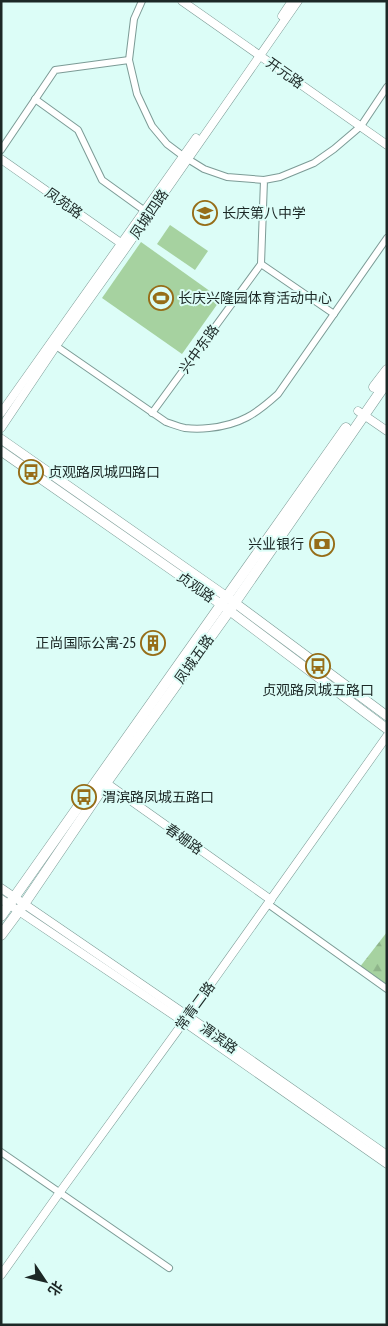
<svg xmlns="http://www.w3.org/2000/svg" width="388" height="1326" font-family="'Asap Condensed','Noto Sans SC',sans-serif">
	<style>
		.grass { fill: #a6d2a0 }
		.forest { fill: url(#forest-firs) }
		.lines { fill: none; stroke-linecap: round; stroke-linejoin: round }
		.minor-casing { stroke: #7c9b96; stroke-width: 8 }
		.tertiary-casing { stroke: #7c9b96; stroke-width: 9 }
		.secondary-casing { stroke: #7c9b96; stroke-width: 10 }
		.primary-casing { stroke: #7c9b96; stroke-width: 11 }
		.minor { stroke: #fff; stroke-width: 6 }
		.tertiary { stroke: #fff; stroke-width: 8 }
		.secondary { stroke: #fff; stroke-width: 9 }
		.primary { stroke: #fff; stroke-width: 10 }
		.labels { text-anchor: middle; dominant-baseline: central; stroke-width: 4; stroke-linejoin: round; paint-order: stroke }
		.street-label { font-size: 14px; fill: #1c2826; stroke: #dcfdf7 }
		.poi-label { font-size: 14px; fill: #1c2826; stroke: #dcfdf7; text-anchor: start }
	</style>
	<defs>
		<pattern id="forest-firs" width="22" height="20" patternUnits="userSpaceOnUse" patternTransform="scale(1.25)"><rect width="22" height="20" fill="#a6d2a0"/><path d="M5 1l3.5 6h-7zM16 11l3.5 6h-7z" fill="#8eb48a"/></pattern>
	</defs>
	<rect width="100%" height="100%" fill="#dcfdf7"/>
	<!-- grass -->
	<g class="grass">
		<path d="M170,225L208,251L195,270L157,244Z"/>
		<path d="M141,242L221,299L182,354L102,298Z"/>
	</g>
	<!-- forest -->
	<path class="forest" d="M387,932V987L359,968Z"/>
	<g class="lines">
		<defs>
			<g id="minor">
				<path d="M142,1L134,19L129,60L137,94L152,126L167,144L183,156L204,169L227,177L264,180"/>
				<path d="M35,99L78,130L102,180L145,211"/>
				<path d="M1,150L55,70L129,60"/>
				<path d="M261,264L334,314"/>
				<path d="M56,346L166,422C172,424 179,427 185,428C193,429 201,429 209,428C240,425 256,414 278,394L387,238"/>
				<path d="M152,413L261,264L264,180L280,177L314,163L334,149L361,126L387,87"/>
				<path d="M268,904L387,989"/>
				<path d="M1,1152L169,1268"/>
			</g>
			<g id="tertiary">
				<path d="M182,1L387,145"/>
				<path d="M282,16L292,1"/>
				<path d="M1,159L125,246"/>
				<path d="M358,411L387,431"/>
				<path d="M1,413L196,138"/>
				<path d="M1,428L56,346L126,248L298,1"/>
				<path d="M102,780L271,900"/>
				<path d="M1,888L188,1016L387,1155"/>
				<path d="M1,899L184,1022L387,1164"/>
				<path d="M1,1275L60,1192L188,1016L387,736"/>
			</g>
			<g id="secondary">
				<path d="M1,439L227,597L387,716"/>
				<path d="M1,451L222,605L387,729"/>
			</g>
			<g id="primary">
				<path d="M374,387L387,370"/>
				<path d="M1,916L346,428"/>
				<path d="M1,935L24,904L106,783L229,611L387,382"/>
			</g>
		</defs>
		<!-- minor casing -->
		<use href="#minor" class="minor-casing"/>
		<!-- tertiary casing -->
		<use href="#tertiary" class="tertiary-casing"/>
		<!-- secondary casing -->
		<use href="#secondary" class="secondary-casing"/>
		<!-- primary casing -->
		<use href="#primary" class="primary-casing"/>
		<!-- minor -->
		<use href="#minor" class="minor"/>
		<!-- tertiary -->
		<use href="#tertiary" class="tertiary"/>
		<!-- secondary -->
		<use href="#secondary" class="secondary"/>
		<!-- primary -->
		<use href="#primary" class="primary"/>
	</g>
	<!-- icons -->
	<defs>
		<symbol id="school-ring" viewBox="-11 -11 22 22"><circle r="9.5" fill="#dcfdf7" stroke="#966d18" stroke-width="1.5"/><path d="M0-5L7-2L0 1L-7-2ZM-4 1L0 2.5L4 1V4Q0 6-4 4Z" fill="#966d18"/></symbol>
		<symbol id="stadium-ring" viewBox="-11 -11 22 22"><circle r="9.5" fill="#dcfdf7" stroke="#966d18" stroke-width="1.5"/><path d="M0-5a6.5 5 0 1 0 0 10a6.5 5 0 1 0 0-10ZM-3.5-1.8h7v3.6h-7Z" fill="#966d18"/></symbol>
		<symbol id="bus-ring" viewBox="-11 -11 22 22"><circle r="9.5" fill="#dcfdf7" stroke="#966d18" stroke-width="1.5"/><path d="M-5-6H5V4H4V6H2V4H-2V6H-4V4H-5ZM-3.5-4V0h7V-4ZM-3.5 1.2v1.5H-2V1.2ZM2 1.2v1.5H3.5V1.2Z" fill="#966d18"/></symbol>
		<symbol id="bank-ring" viewBox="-11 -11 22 22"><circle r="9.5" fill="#dcfdf7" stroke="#966d18" stroke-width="1.5"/><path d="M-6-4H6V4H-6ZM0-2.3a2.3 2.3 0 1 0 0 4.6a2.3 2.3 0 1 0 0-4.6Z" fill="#966d18"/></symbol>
		<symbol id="building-ring" viewBox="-11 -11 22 22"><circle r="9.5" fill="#dcfdf7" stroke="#966d18" stroke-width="1.5"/><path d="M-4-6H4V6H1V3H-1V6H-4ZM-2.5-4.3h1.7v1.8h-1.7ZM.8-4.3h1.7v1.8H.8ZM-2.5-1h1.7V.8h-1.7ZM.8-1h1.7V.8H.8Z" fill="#966d18"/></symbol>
	</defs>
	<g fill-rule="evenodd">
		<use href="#school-ring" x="191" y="199" width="28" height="28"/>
		<use href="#stadium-ring" x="147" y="284" width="28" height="28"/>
		<use href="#bus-ring" x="17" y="458" width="28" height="28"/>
		<use href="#bank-ring" x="308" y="530" width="28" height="28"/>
		<use href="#building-ring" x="139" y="629" width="28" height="28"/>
		<use href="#bus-ring" x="304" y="652" width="28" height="28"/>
		<use href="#bus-ring" x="70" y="783" width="28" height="28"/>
	</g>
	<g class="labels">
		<!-- street labels -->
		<g class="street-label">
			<text transform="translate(285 73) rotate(35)">开元路</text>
			<text transform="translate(64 203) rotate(35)">凤苑路</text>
			<text transform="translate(149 214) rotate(-56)">凤城四路</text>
			<text transform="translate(199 349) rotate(-54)">兴中东路</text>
			<text transform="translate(196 587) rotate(35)">贞观路</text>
			<text transform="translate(194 659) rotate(-55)">凤城五路</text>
			<text transform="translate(184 839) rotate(35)">春姗路</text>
			<text transform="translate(195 1006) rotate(-54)">常青二路</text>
			<text transform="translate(219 1038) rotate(35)">渭滨路</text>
		</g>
		<!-- poi labels -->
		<g class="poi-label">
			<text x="222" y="213">长庆第八中学</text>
			<text x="178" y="298">长庆兴隆园体育活动中心</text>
			<text x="48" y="472">贞观路凤城四路口</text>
			<text x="304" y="544" text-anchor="end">兴业银行</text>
			<text x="136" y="643" text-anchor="end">正尚国际公寓-25</text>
			<text x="318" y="690" text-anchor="middle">贞观路凤城五路口</text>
			<text x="102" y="797">渭滨路凤城五路口</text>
		</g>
	</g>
	<!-- border -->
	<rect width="388" height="1326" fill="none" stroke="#1c2826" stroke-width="5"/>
	<!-- north arrow -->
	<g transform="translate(45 1281) rotate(125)" stroke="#dcfdf7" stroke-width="4" paint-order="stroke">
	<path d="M0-4L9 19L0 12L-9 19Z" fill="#1c2826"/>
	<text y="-8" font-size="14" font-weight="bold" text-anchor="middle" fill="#1c2826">北</text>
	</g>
</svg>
